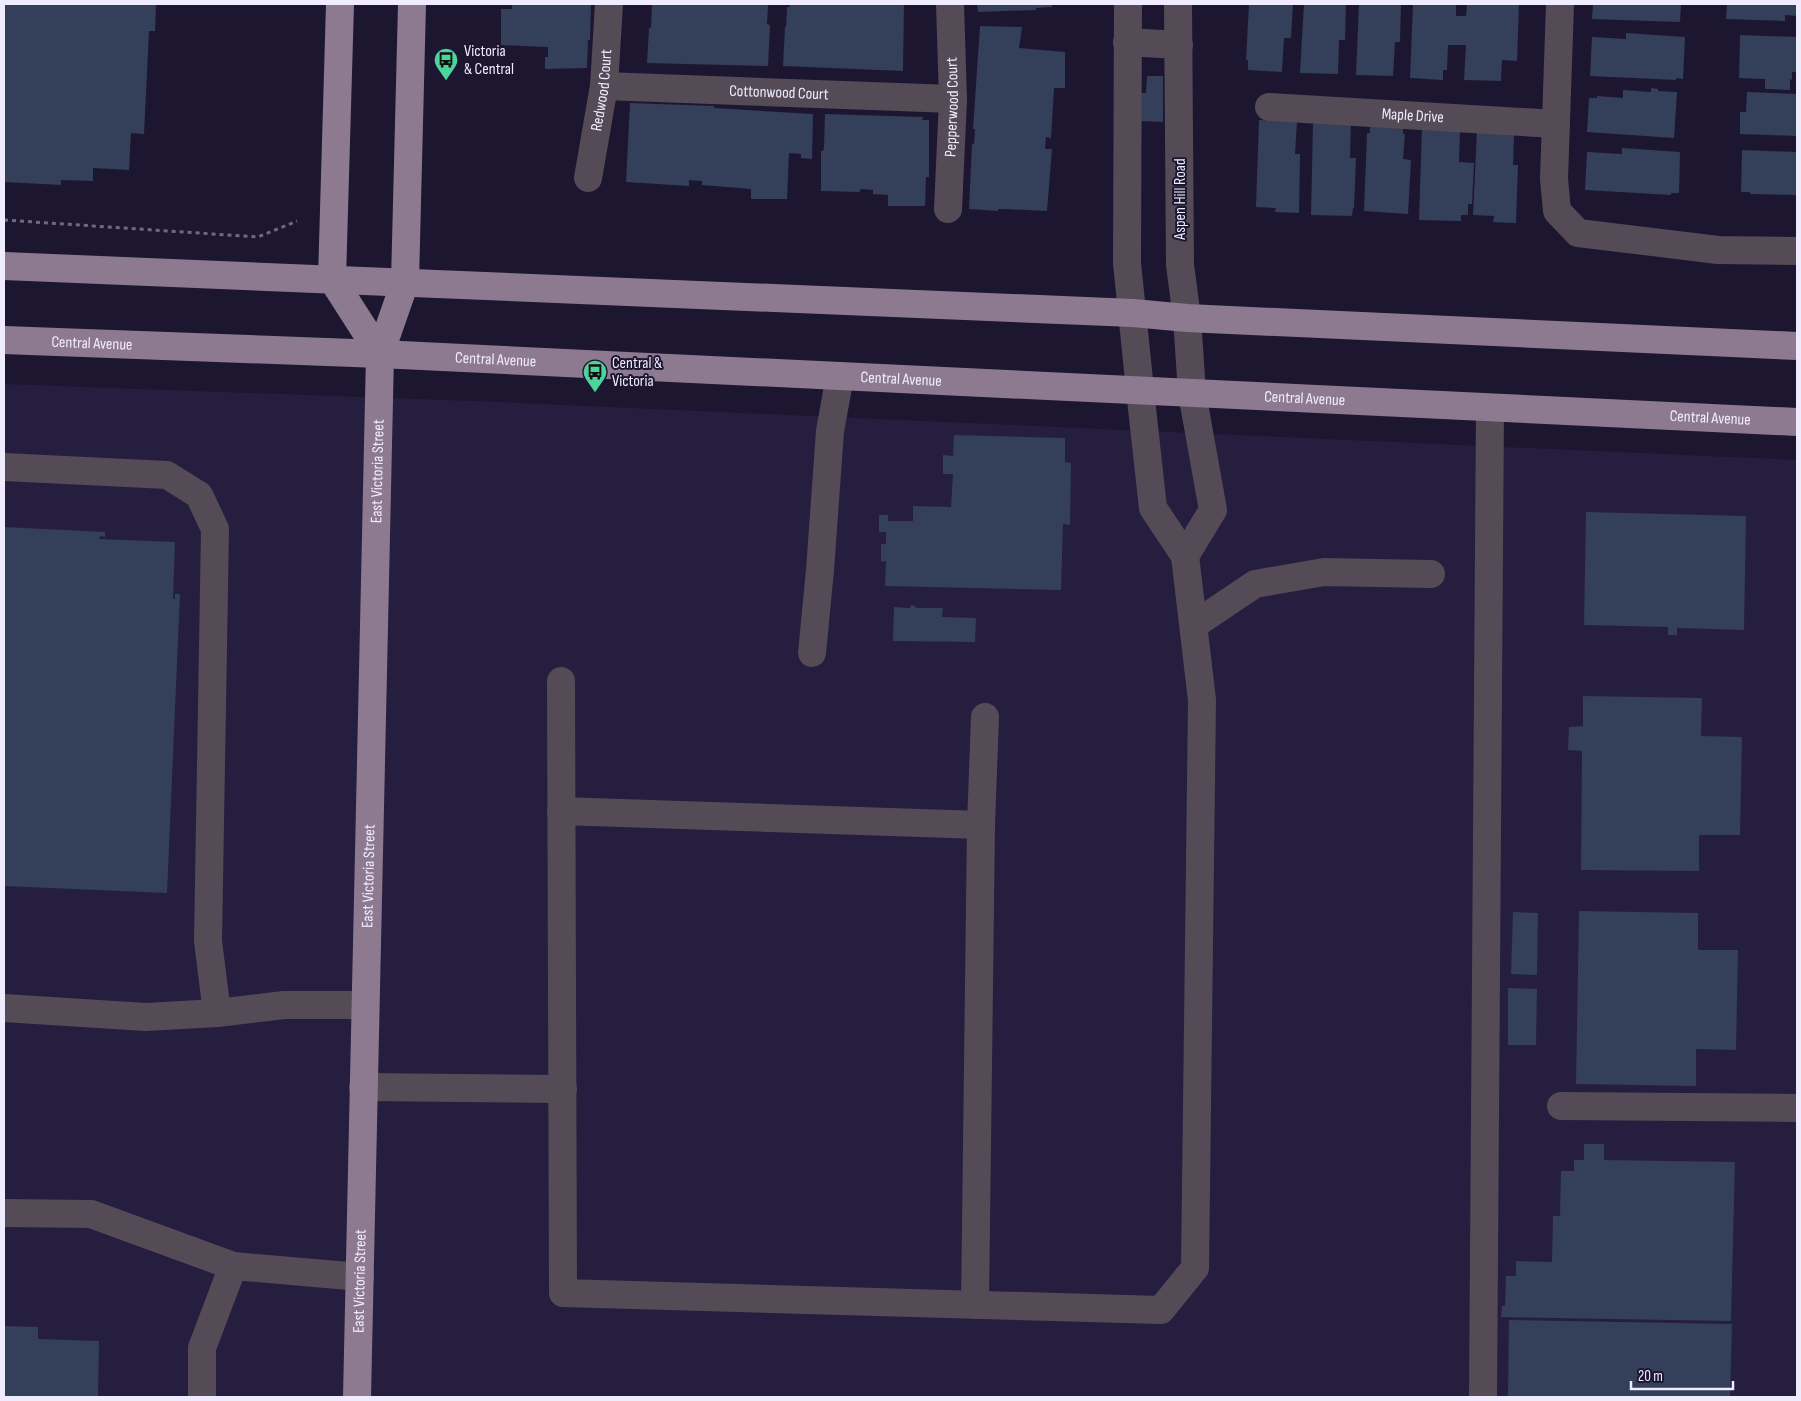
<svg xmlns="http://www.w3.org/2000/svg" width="1801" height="1401" font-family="'Sofia Sans Condensed',sans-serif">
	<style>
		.built { fill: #261e3e }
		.building { fill: #343f5a }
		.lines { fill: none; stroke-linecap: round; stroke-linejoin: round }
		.path { stroke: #706a81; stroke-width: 3; stroke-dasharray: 4 4; stroke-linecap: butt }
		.minor { stroke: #544b56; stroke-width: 28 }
		.major { stroke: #8d7a91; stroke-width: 28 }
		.labels { text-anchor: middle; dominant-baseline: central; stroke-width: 4; stroke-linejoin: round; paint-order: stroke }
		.poi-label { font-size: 16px; fill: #f0ecff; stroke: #1d1630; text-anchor: start }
		.street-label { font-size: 16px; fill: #f0ecff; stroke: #1d1630 }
	</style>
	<rect width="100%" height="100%" fill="#1d1630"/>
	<!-- built -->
	<path class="built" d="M4,384L498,402L1797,460V1397H4Z"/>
	<!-- building -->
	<g class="building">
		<path d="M4,4H156L155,31H149L144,134L131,133L129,170L93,168V181L61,180V185L4,182Z"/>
		<path d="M512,4H591L590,40H588L587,68L545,69V57H548V47L501,45V9H512Z"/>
		<path d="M652,4H767L768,5L767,24L770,25L768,66L647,63L649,28H651Z"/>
		<path d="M790,4H904L903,71L783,66L785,27H786L787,7H790Z"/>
		<path d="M977,4H1052V7L1036,8V10L978,12Z"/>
		<path d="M1249,4H1293L1291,38H1284L1282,72L1248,70V60H1246Z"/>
		<path d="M1304,4H1346L1345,40H1339L1338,74L1300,73Z"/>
		<path d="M1359,4H1401L1400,42H1395L1393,76L1356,75Z"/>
		<path d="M1413,4H1456V16H1466L1467,4H1519L1517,61L1502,60L1501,81L1464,80L1466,45H1448L1447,70H1443V80L1410,78Z"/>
		<path d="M1593,4H1681L1680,22L1592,19Z"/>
		<path d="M1727,4H1797V16L1785,15V21L1726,19Z"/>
		<path d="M980,26L1022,27L1019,48L1065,52V88H1054L1051,138L1046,137L1045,149H1052L1047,211L1004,209H998V211L969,209L972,144H974L975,129H973Z"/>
		<path d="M1626,33L1685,37L1683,79L1676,78V80L1590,76L1592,37L1626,39Z"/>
		<path d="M1740,35L1797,37V72H1792V80L1790,79V90L1765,89V79L1739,78Z"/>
		<path d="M1147,76H1163V122L1139,121L1140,93H1146Z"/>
		<path d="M1651,88L1658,89V91L1677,92L1674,138L1587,132L1589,98H1597V96L1623,98V90L1651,92Z"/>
		<path d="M1747,92L1797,94V136L1740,134V112H1746Z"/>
		<path d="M630,103L714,106V108L813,114L812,159L801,158V154L789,153L787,199H751V189L702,185V181L689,180V186L626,182Z"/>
		<path d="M825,114L923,117L922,120H929V177H926L925,206H888V195L873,194V190L860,189V192L821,191V151H823L824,147Z"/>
		<path d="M1259,120L1297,122L1295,154H1300L1299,213L1275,212L1276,208L1256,207Z"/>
		<path d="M1313,122L1351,123L1350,158H1356L1354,208H1353L1352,216L1311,215Z"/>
		<path d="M1370,125L1403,126V134H1405L1403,159L1411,160L1408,214L1364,211L1367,133H1370Z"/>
		<path d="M1422,127L1460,129L1459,162L1474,163L1472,204H1468V215H1461V221L1419,220Z"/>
		<path d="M1477,130L1513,131L1514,136L1513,165H1518L1516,223L1493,222L1494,216L1473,215Z"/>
		<path d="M1622,148L1680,152L1679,193H1671V195L1585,190L1587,152L1622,154Z"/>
		<path d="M1742,150L1797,152V195L1750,194V192H1741Z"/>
		<path d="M954,435L1065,438V462L1071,463L1070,525L1063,524L1061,590L885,586L886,561L881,562V544H886V532H879V515H888V521H913V506L951,507L953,474H943V455L953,456Z"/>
		<path d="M1586,512L1746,516L1744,630L1677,628V635H1668V627L1584,625Z"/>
		<path d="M4,527L105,532V537L100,536L99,539L175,542L173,599H175V594H180L167,893L4,886Z"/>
		<path d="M911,605L915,606L916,608H943L942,617L976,618L975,642L893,641L894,607L910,608Z"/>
		<path d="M1583,696L1702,698L1701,736L1742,737L1740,835H1699V871L1581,870L1582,751L1568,750L1569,727L1583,726Z"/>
		<path d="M1579,911L1698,913V950H1738L1736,1050L1696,1049V1086L1576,1084Z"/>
		<path d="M1513,912L1538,913L1537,975L1511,974Z"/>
		<path d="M1508,988L1537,989L1536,1045H1508Z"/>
		<path d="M1584,1144H1604V1160L1735,1162L1731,1321L1501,1317L1502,1306H1505L1506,1276H1516V1261L1552,1262L1553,1216H1560L1561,1171H1574V1160H1584Z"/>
		<path d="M1509,1320L1732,1324L1730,1397H1508Z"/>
		<path d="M4,1326L38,1327V1339L99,1341L98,1397H4Z"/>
	</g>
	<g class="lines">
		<!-- path -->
		<path class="path" d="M4,220L258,237L297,221"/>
		<!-- minor -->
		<g class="minor">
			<path d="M1128,4L1127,263L1140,390L1153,508L1185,556L1213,510L1192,393L1187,318L1180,265L1178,4"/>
			<path d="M1560,4L1554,179L1557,211L1578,233L1718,250L1797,251"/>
			<path d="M1127,42L1179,45"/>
			<path id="s1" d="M604,86L953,99"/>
			<path id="s2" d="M1269,107L1556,124"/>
			<path id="s3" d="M588,178L604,86L609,4"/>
			<path id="s4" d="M948,209L953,99L950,4"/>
			<path d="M4,467L167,475L199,495L215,529L208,941L217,1013L284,1005H365"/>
			<path d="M1194,625L1255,584L1324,572L1431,574"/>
			<path d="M812,653L820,570L830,431L840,376"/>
			<path d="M561,681L563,1293L1161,1310L1195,1268L1202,700L1185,556"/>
			<path d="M561,811L981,825"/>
			<path d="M4,1008L146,1017L217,1013"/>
			<path d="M363,1087L563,1089"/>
			<path d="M1561,1106L1797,1108"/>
			<path d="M4,1213L91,1214L233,1266L360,1277"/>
			<path d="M975,1305L981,825L985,717"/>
			<path d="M202,1397V1348L233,1266"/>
			<path d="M1483,1397L1490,408"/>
		</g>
		<!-- major -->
		<g class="major">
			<path d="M340,4L332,279L380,354"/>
			<path d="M4,266L1133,313L1187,318L1797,346"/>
			<path id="s5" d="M4,340L380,354L1797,422"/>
			<path id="s6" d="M357,1397L380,354L405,282L412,4"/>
		</g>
	</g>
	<!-- icons -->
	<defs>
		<symbol id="bus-pin" viewBox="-11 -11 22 30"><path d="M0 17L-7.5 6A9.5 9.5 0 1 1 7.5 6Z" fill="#4bd49b" stroke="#1d1630"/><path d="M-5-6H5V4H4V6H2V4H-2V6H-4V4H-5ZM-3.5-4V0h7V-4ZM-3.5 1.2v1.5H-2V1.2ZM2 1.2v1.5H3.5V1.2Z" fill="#111"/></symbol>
	</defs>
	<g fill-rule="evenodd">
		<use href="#bus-pin" x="432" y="46" width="28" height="38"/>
		<use href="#bus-pin" x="581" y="358" width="28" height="38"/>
	</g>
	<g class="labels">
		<!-- poi labels -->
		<g class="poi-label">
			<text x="464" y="51">Victoria<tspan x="464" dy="18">&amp; Central</tspan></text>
			<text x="612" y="363">Central &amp;<tspan x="612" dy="18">Victoria</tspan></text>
		</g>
		<!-- street labels -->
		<g class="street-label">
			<text stroke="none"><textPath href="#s3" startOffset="89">Redwood Court</textPath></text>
			<text stroke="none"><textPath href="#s1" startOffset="175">Cottonwood Court</textPath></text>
			<text stroke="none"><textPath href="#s4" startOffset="102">Pepperwood Court</textPath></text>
			<text stroke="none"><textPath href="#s2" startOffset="144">Maple Drive</textPath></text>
			<text transform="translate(1180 199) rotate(-90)">Aspen Hill Road</text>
			<text stroke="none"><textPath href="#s5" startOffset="88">Central Avenue</textPath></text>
			<text stroke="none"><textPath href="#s5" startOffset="492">Central Avenue</textPath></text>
			<text stroke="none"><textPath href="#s5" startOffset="898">Central Avenue</textPath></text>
			<text stroke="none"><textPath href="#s5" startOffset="1302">Central Avenue</textPath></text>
			<text stroke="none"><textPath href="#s5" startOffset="1708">Central Avenue</textPath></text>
			<text stroke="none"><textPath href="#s6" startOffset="926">East Victoria Street</textPath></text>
			<text stroke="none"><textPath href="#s6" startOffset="521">East Victoria Street</textPath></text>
			<text stroke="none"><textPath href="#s6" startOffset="116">East Victoria Street</textPath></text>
		</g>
	</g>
	<!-- border -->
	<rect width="1801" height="1401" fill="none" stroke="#f0ecff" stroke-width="10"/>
	<!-- scale -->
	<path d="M1631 1381v8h102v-8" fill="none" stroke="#f0ecff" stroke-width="2.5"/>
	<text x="1638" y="1381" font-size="15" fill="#f0ecff" stroke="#1d1630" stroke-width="4" paint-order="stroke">20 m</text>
</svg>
